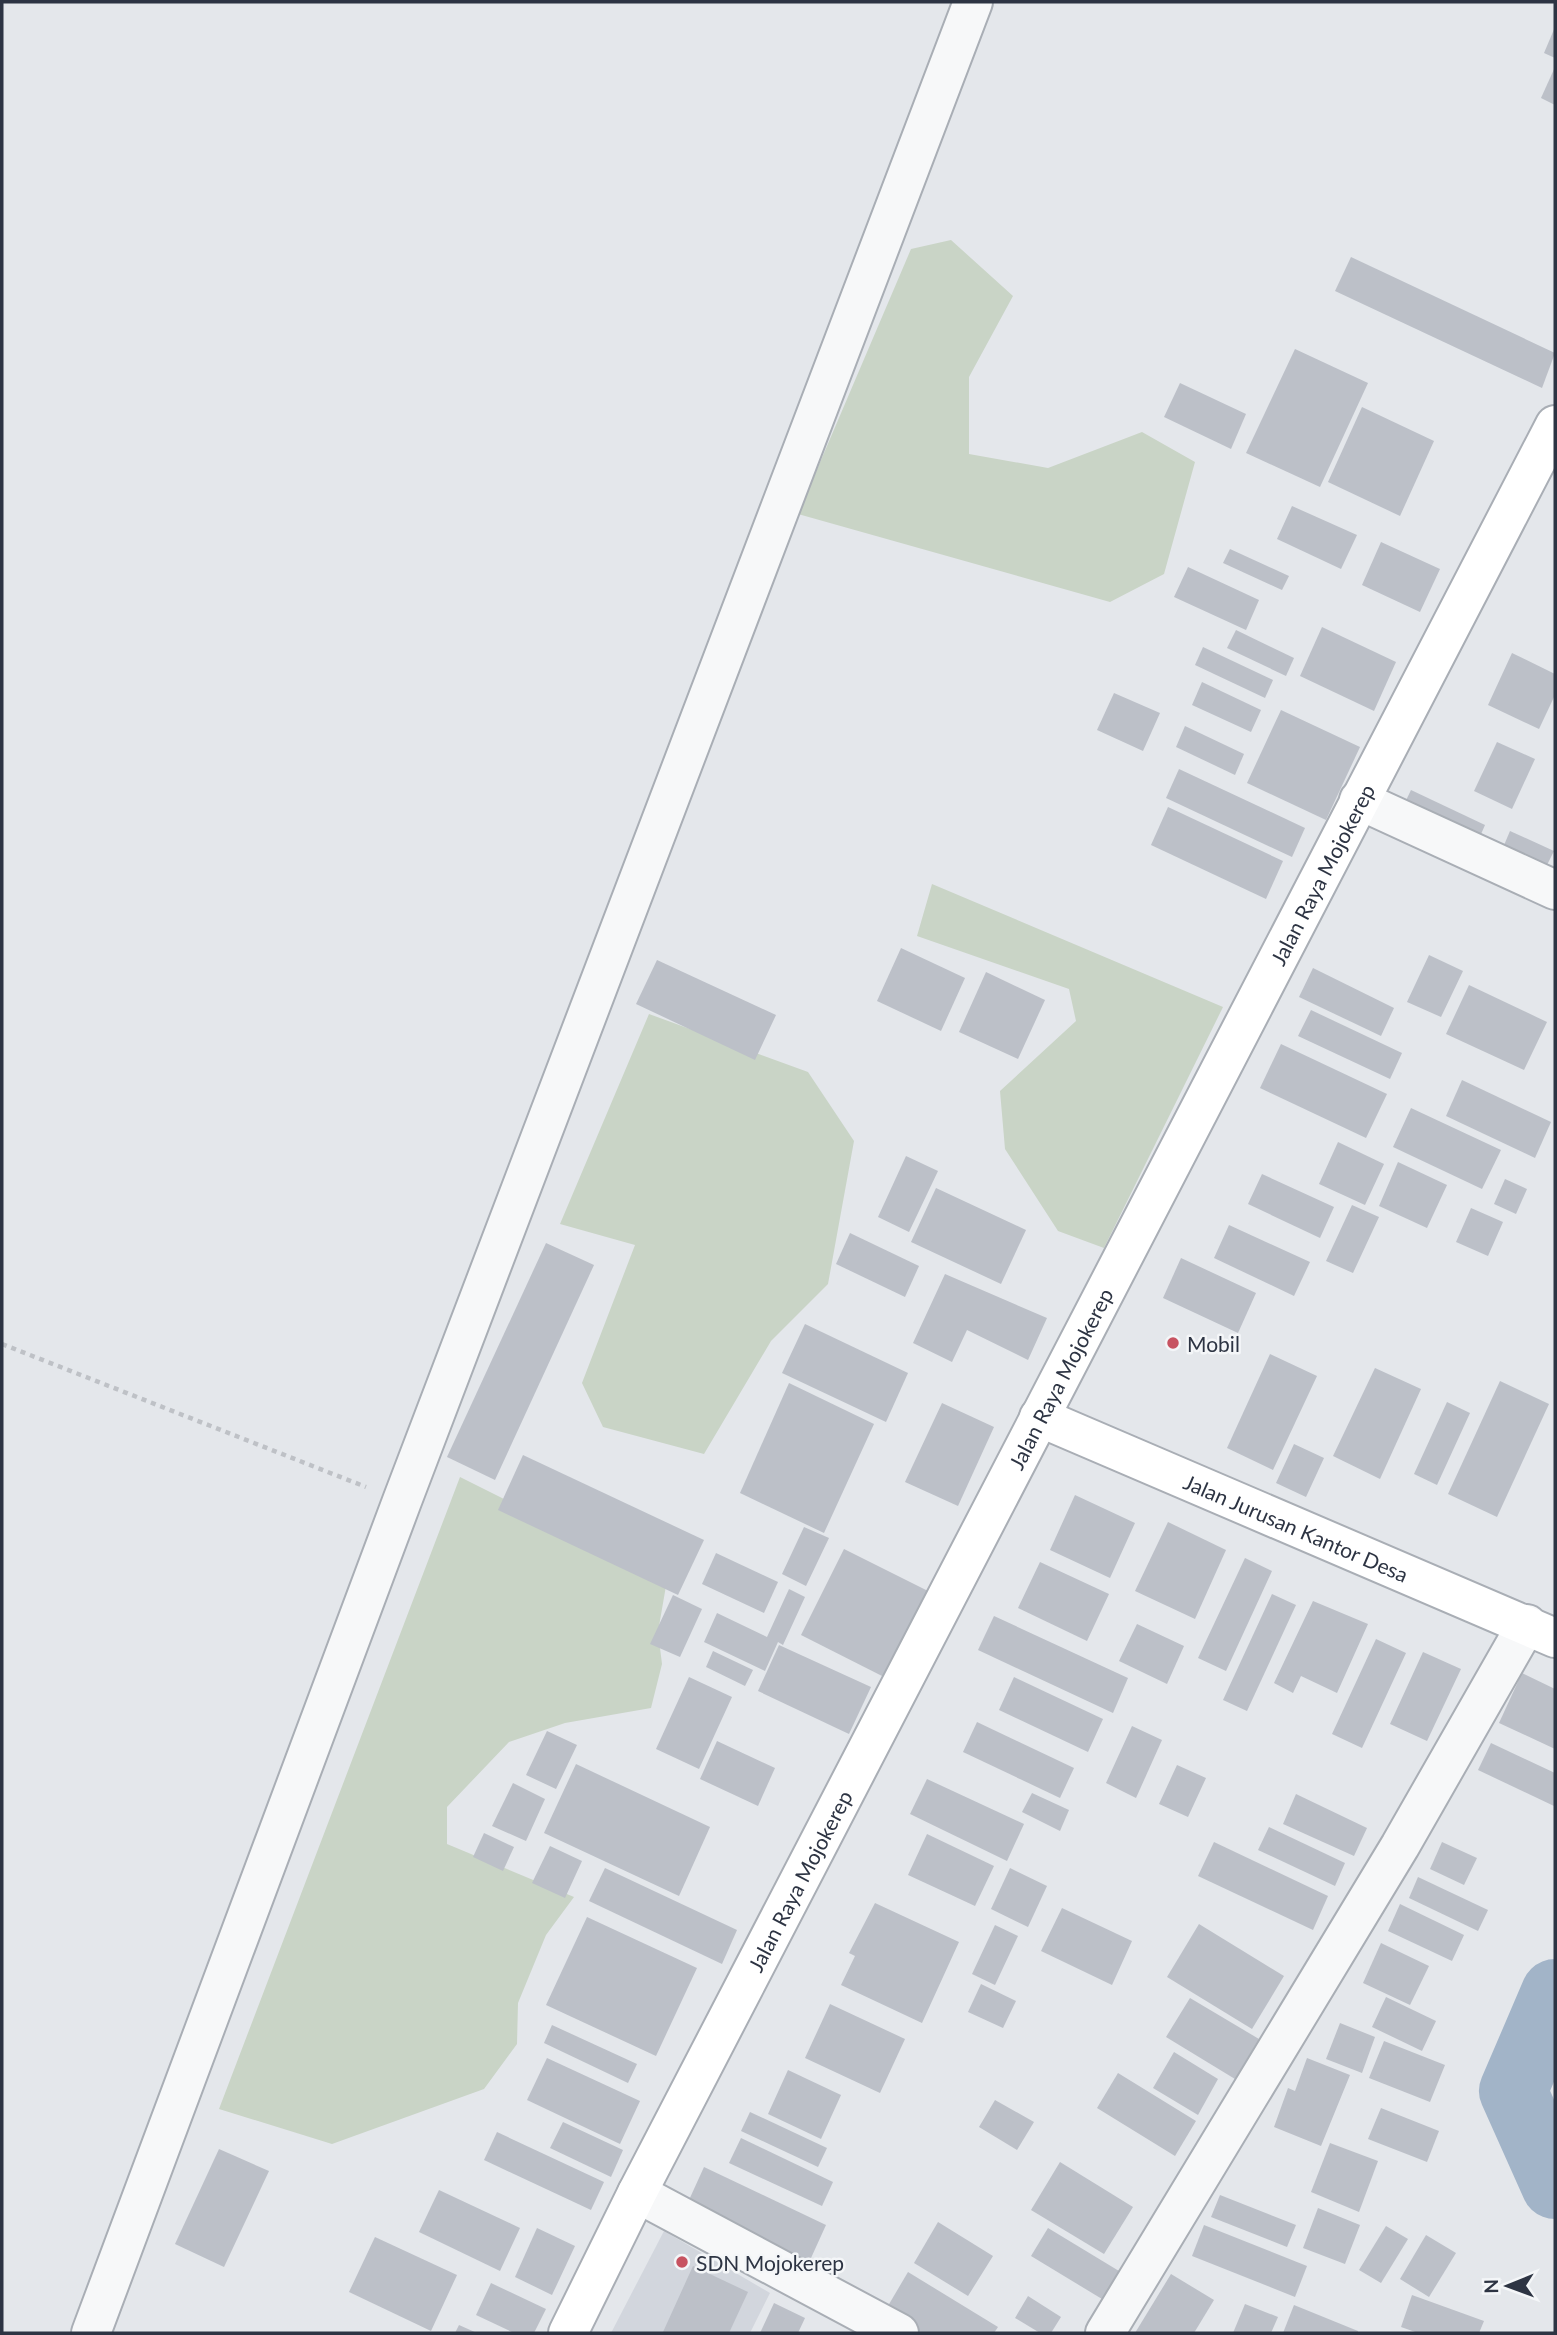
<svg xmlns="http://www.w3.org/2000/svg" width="1557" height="2335" font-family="Lato,sans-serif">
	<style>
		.built { fill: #d2d6dd }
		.green { fill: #c9d4c6 }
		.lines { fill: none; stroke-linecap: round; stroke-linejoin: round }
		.river { stroke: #a2b4c8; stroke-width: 68 }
		.building { fill: #bcc0c8 }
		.minor-casing { stroke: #a9aeb5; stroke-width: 42 }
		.secondary-casing { stroke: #a9aeb5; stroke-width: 42 }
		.path { stroke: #bec1c6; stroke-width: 4.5; stroke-dasharray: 5 5; stroke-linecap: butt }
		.minor { stroke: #f7f8f9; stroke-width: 38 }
		.secondary { stroke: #fff; stroke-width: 38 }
		.poi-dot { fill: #c75361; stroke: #f4f6f8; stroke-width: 2.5 }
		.labels { text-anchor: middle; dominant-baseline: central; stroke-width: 5; stroke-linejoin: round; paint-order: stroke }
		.street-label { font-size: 21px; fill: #2d3443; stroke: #f4f6f8 }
		.poi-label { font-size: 21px; fill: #2d3443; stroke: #f4f6f8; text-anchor: start }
	</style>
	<rect width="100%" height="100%" fill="#e4e7eb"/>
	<!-- built -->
	<path class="built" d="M664,2231L770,2293L750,2333H611Z"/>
	<!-- green -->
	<g class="green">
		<path d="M951,240L1013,296L969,377V454L1048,468L1142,432L1195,462L1164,574L1110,602L798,514L911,249Z"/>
		<path d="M932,884L1223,1007L1104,1248L1058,1231L1005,1149L1000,1091L1076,1021L1069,989L917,936Z"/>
		<path d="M649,1014L808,1072L854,1141L828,1284L771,1341L704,1454L603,1427L582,1383L635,1245L560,1224Z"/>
		<path d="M460,1477L667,1580L658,1632L662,1664L651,1708L565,1723L509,1742L447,1807V1844L574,1897L546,1935L518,2003L517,2044L484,2089L332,2144L219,2109Z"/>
	</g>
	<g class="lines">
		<!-- river -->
		<path class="river" d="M1555,1993L1513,2091L1555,2185"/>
	</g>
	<!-- building -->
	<g class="building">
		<path d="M1555,27V58L1544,53Z"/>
		<path d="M1555,67V105L1541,98Z"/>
		<path d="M1351,257L1555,353L1542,388L1335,291Z"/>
		<path d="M1295,349L1368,383L1320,487L1246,453Z"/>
		<path d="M1180,383L1246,414L1231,449L1164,417Z"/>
		<path d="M1362,407L1434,441L1400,516L1328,482Z"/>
		<path d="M1292,506L1357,535L1341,569L1277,539Z"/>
		<path d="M1381,542L1440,569L1420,612L1362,585Z"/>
		<path d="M1230,549L1289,576L1282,590L1223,563Z"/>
		<path d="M1188,567L1259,600L1246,630L1174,597Z"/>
		<path d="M1322,627L1396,662L1374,711L1300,676Z"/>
		<path d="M1236,630L1294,658L1286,676L1227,648Z"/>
		<path d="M1203,647L1273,680L1265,698L1195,665Z"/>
		<path d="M1512,653L1555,674V695L1539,729L1488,705Z"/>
		<path d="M1202,682L1261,710L1251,732L1192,705Z"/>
		<path d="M1114,693L1160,713L1143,751L1097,730Z"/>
		<path d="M1281,710L1360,747L1326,820L1247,783Z"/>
		<path d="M1185,726L1244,754L1235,775L1176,747Z"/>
		<path d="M1497,742L1535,759L1512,809L1474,791Z"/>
		<path d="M1179,769L1305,828L1292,857L1166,798Z"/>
		<path d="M1411,790L1485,825L1475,848L1400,813Z"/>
		<path d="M1168,807L1283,861L1266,899L1151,845Z"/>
		<path d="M1510,831L1554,851L1541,877L1499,857Z"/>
		<path d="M901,948L965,978L941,1031L877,1001Z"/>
		<path d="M1429,955L1463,971L1441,1017L1407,1002Z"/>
		<path d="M657,960L776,1015L755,1060L636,1004Z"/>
		<path d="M1313,968L1394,1008L1381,1036L1299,997Z"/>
		<path d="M986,972L1045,1000L1018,1059L959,1032Z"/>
		<path d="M1469,985L1547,1022L1524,1070L1446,1034Z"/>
		<path d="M1311,1010L1402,1053L1390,1079L1298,1036Z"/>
		<path d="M1281,1044L1387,1094L1366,1138L1260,1088Z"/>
		<path d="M1462,1080L1551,1122L1535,1158L1446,1116Z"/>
		<path d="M1411,1108L1501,1150L1482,1189L1393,1147Z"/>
		<path d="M1338,1142L1384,1164L1365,1205L1319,1184Z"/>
		<path d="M906,1156L938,1171L909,1232L878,1217Z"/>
		<path d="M1398,1162L1447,1185L1427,1228L1379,1206Z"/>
		<path d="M1262,1174L1334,1207L1320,1238L1248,1204Z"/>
		<path d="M1505,1179L1527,1189L1516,1214L1494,1204Z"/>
		<path d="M936,1188L1026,1230L1001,1284L911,1242Z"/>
		<path d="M1352,1205L1379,1217L1353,1273L1326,1261Z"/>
		<path d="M1471,1208L1503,1222L1488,1256L1456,1242Z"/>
		<path d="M1229,1225L1310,1262L1294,1296L1214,1258Z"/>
		<path d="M850,1233L919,1266L905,1297L836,1264Z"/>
		<path d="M546,1243L594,1265L495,1480L447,1457Z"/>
		<path d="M1181,1258L1256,1293L1238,1333L1163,1298Z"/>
		<path d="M945,1274L1047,1318L1028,1360L967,1330L952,1362L913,1343Z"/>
		<path d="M805,1324L908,1373L886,1422L782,1373Z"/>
		<path d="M1270,1354L1317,1376L1273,1470L1227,1448Z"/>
		<path d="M1375,1368L1421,1389L1380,1479L1333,1456Z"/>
		<path d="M1500,1381L1549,1404L1497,1517L1448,1494Z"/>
		<path d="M789,1383L874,1424L824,1533L740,1493Z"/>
		<path d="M1447,1402L1470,1413L1437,1485L1414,1474Z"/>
		<path d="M942,1403L994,1427L958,1506L905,1482Z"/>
		<path d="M1294,1444L1324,1458L1306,1497L1276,1483Z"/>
		<path d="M523,1455L704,1540L678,1595L498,1510Z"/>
		<path d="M1075,1495L1135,1523L1110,1578L1050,1550Z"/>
		<path d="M1168,1522L1226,1550L1195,1619L1135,1591Z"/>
		<path d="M804,1527L829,1538L806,1586L782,1574Z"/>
		<path d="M844,1549L928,1591L886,1678L801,1635Z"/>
		<path d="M716,1553L778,1582L764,1613L702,1584Z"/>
		<path d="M1245,1558L1272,1571L1226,1671L1198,1658Z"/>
		<path d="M1040,1562L1109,1594L1087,1641L1018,1608Z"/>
		<path d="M789,1589L805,1597L783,1645L778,1642L765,1671L704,1642L717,1613L767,1637Z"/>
		<path d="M1272,1594L1296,1605L1247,1711L1223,1700Z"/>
		<path d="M673,1595L702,1609L680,1657L650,1644Z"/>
		<path d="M1313,1601L1368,1624L1337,1693L1301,1676L1293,1693L1274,1683Z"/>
		<path d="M994,1616L1128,1678L1113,1713L978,1650Z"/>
		<path d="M1137,1624L1184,1646L1167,1684L1119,1661Z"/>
		<path d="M1376,1639L1406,1653L1362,1748L1332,1734Z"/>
		<path d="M779,1645L871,1687L849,1734L758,1691Z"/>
		<path d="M713,1651L753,1670L745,1686L706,1667Z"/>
		<path d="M1423,1652L1461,1669L1427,1741L1390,1724Z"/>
		<path d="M1522,1673L1555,1689V1749L1499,1723Z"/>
		<path d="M689,1677L732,1697L699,1769L656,1749Z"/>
		<path d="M1014,1677L1103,1719L1088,1752L999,1710Z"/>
		<path d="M977,1722L1074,1768L1060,1798L963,1752Z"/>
		<path d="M1132,1726L1162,1740L1136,1798L1106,1783Z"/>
		<path d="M547,1731L577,1745L556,1789L526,1775Z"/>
		<path d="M717,1741L775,1768L758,1806L700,1779Z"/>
		<path d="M1491,1743L1555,1773L1554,1806L1478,1770Z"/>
		<path d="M576,1764L710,1827L679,1896L544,1833Z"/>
		<path d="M1177,1765L1206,1778L1188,1817L1159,1804Z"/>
		<path d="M927,1779L1024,1824L1007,1861L910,1814Z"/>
		<path d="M513,1783L545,1799L526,1841L492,1826Z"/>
		<path d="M1032,1793L1069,1810L1060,1831L1022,1812Z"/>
		<path d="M1296,1794L1367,1828L1354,1856L1283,1824Z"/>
		<path d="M1269,1827L1345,1863L1335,1886L1258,1850Z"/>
		<path d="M484,1833L514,1847L503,1871L473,1857Z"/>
		<path d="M927,1834L994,1866L975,1906L908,1875Z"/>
		<path d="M1214,1842L1328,1896L1313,1930L1198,1876Z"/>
		<path d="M1442,1842L1477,1858L1464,1885L1430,1869Z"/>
		<path d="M550,1846L582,1861L565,1898L532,1883Z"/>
		<path d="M605,1868L737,1930L722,1964L589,1901Z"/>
		<path d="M1010,1868L1047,1886L1028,1927L991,1909Z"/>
		<path d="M1418,1877L1488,1910L1478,1931L1409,1898Z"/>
		<path d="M875,1903L959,1942L922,2023L841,1985L855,1956L849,1953Z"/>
		<path d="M1400,1904L1464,1935L1452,1961L1388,1931Z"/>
		<path d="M1062,1908L1132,1941L1112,1985L1041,1951Z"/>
		<path d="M587,1917L697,1968L656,2056L546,2005Z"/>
		<path d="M1199,1924L1284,1976L1252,2029L1167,1977Z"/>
		<path d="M995,1925L1018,1936L995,1985L972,1974Z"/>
		<path d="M1381,1943L1429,1966L1410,2005L1363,1983Z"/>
		<path d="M981,1984L1016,2001L1003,2028L968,2012Z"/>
		<path d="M1386,1997L1436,2021L1422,2051L1372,2027Z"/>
		<path d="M1190,1998L1259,2039L1235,2079L1166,2037Z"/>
		<path d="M830,2004L905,2039L880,2093L805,2058Z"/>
		<path d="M1340,2023L1375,2037L1362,2073L1326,2059Z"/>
		<path d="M552,2025L637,2064L628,2083L544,2043Z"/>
		<path d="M1384,2041L1445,2065L1430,2102L1369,2078Z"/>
		<path d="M1174,2052L1218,2079L1198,2115L1153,2088Z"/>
		<path d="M547,2058L640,2101L620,2144L527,2100Z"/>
		<path d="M1307,2058L1350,2075L1321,2146L1274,2127L1288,2088L1295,2091Z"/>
		<path d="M788,2070L841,2095L821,2139L768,2114Z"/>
		<path d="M1118,2073L1196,2121L1175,2156L1097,2108Z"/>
		<path d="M995,2100L1034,2122L1017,2150L979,2127Z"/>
		<path d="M1381,2108L1439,2131L1427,2162L1368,2139Z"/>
		<path d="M750,2112L827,2148L818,2167L741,2131Z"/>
		<path d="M563,2122L623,2150L611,2177L550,2148Z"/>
		<path d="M497,2132L604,2182L591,2210L484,2160Z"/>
		<path d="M741,2138L833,2182L822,2206L729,2163Z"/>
		<path d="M1330,2143L1378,2161L1359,2212L1311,2192Z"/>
		<path d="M219,2149L269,2171L224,2267L175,2244Z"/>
		<path d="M1060,2162L1133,2207L1104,2254L1031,2210Z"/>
		<path d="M704,2167L826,2225L806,2269L684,2211Z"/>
		<path d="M439,2190L520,2228L500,2271L419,2232Z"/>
		<path d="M1220,2195L1296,2225L1287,2247L1211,2217Z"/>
		<path d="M1318,2208L1360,2225L1345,2264L1303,2248Z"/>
		<path d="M938,2222L993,2256L968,2296L914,2263Z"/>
		<path d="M1204,2225L1307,2266L1295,2297L1192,2256Z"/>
		<path d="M1386,2226L1408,2239L1381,2283L1359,2270Z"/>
		<path d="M537,2228L575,2246L552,2295L515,2277Z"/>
		<path d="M1048,2228L1119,2271L1102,2299L1031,2256Z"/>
		<path d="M1426,2235L1456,2253L1429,2297L1400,2279Z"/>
		<path d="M375,2237L457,2275L431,2331L349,2292Z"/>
		<path d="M693,2266L748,2292L729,2333L663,2332Z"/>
		<path d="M908,2272L998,2327L994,2333H922L885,2311Z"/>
		<path d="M1171,2274L1214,2300L1194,2333H1135Z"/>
		<path d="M491,2283L546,2309L534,2333H514L476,2315Z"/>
		<path d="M1412,2295L1484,2321L1479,2333H1418L1401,2327Z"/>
		<path d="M1028,2296L1061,2317L1051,2333H1040L1015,2318Z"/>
		<path d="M774,2303L805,2318L798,2333H760Z"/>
		<path d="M1245,2304L1278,2317L1271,2333H1233Z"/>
		<path d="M1294,2305L1358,2331V2333H1283Z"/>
		<path d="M459,2325L477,2333H455Z"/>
	</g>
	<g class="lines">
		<defs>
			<g id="minor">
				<path d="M1359,800L1555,890"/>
				<path d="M637,2193L899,2333"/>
				<path d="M91,2333L402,1501L973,2"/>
				<path d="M1105,2333L1400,1846L1527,1624"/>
			</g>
			<g id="secondary">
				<path id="s1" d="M1039,1417L1555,1638"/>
				<path id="s2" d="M568,2333L637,2193L1555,425"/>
			</g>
		</defs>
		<!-- minor casing -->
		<use href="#minor" class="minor-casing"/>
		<!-- secondary casing -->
		<use href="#secondary" class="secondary-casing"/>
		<!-- path -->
		<path class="path" d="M2,1344L366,1487"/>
		<!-- minor -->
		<use href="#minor" class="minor"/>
		<!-- secondary -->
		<use href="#secondary" class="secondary"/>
	</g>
	<!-- markers -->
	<g class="poi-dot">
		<circle cx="1173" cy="1343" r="7"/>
		<circle cx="682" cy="2262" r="7"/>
	</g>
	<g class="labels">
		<!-- street labels -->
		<g class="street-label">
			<text stroke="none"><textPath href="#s2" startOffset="1642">Jalan Raya Mojokerep</textPath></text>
			<text stroke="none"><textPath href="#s2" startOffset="1074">Jalan Raya Mojokerep</textPath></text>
			<text stroke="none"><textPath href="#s1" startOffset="280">Jalan Jurusan Kantor Desa</textPath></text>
			<text stroke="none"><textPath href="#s2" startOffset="508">Jalan Raya Mojokerep</textPath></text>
		</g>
		<!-- poi labels -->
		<g class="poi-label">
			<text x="1187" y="1343">Mobil</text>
			<text x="696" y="2262">SDN Mojokerep</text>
		</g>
	</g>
	<!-- border -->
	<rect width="1557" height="2335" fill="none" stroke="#2d3443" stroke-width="7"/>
	<!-- north arrow -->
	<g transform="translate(1508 2286) rotate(269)" stroke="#f4f6f8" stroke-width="5" paint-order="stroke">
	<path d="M0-5L12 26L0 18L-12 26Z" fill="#2d3443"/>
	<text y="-10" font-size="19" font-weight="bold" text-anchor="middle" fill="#2d3443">N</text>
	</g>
</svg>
